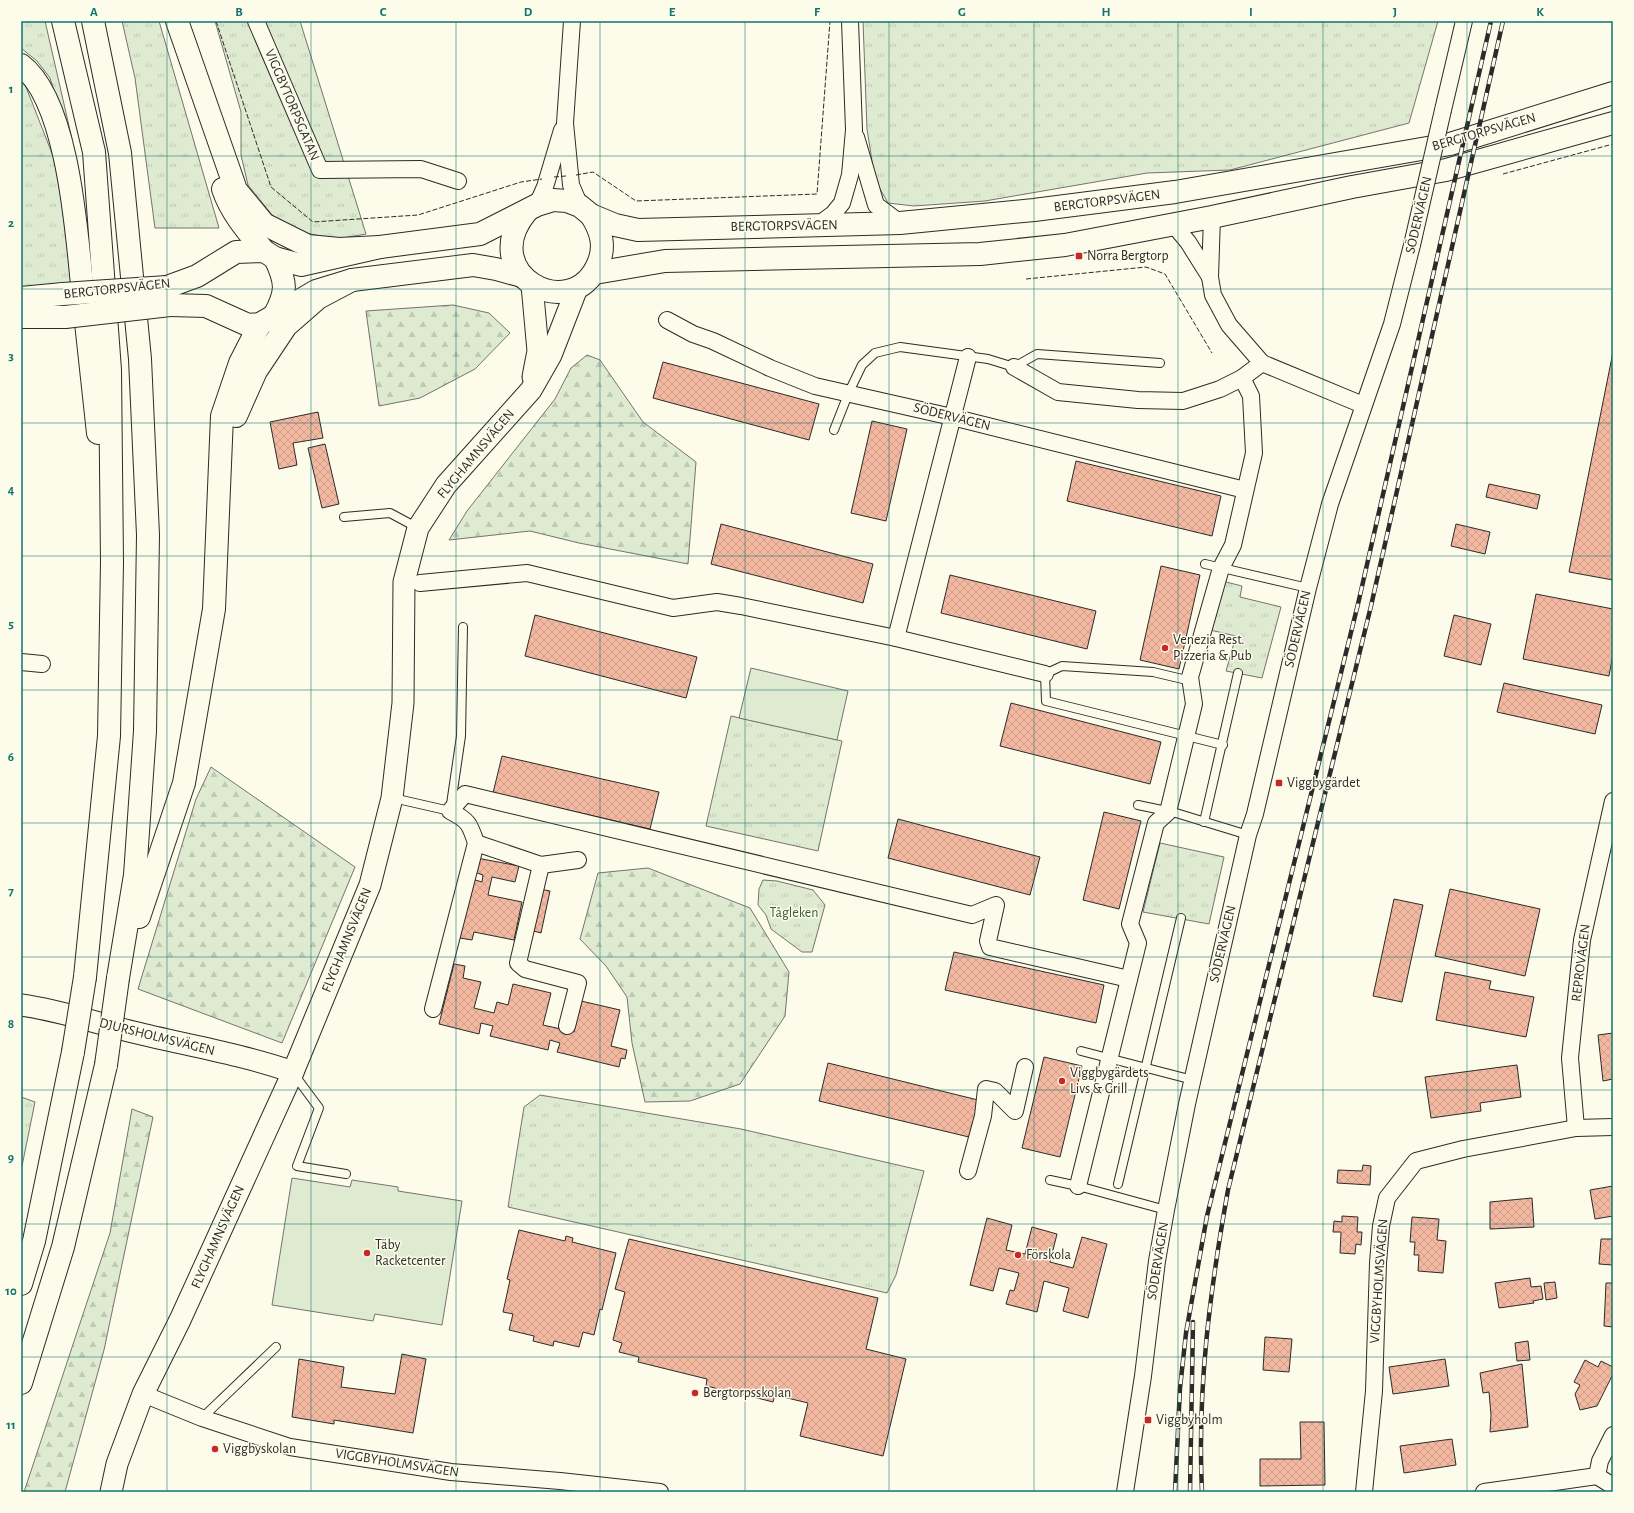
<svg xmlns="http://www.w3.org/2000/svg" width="1634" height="1513" font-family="'Alegreya Sans',sans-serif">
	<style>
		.grass { fill: url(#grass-tufts); stroke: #74746e }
		.forest { fill: url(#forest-firs); stroke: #74746e }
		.garden { fill: #deebd1; stroke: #74746e }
		.building { fill: url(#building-cross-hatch); stroke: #2b2b2b }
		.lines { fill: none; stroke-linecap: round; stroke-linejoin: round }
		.service-casing { stroke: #2b2b2b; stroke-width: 10 }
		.minor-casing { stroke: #2b2b2b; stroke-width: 18 }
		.tertiary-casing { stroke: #2b2b2b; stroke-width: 23 }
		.secondary-casing { stroke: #2b2b2b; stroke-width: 24 }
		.motorway-casing { stroke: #2b2b2b; stroke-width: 24 }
		.service { stroke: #fdfbea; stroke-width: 8 }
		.minor { stroke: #fdfbea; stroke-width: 16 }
		.tertiary { stroke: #fdfbea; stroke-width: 21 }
		.secondary { stroke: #fdfbea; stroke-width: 22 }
		.motorway { stroke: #fdfbea; stroke-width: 22 }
		.rail-casing { stroke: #2b2b2b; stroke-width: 4.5 }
		.rail { stroke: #fdfbea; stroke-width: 3; stroke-dasharray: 9; stroke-linecap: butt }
		.minor-bridge-casing { stroke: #2b2b2b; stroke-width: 18; stroke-linecap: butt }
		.secondary-bridge-casing { stroke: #2b2b2b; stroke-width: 24; stroke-linecap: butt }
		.motorway-bridge-casing { stroke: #2b2b2b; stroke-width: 24; stroke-linecap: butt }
		.minor-bridge { stroke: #fdfbea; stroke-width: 16 }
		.secondary-bridge { stroke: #fdfbea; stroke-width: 22 }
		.motorway-bridge { stroke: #fdfbea; stroke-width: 22 }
		.fence { stroke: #2b2b2b; stroke-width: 1; stroke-dasharray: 5 2; stroke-linecap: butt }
		.grid { fill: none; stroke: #0f766e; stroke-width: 1; stroke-opacity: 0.55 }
		.poi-dot { fill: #c62828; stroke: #fdfbea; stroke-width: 1.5 }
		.labels { text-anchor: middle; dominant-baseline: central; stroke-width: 3; stroke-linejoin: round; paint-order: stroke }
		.street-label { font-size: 14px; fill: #2b2b2b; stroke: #fdfbea }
		.poi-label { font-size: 14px; fill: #2b2b2b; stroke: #fdfbea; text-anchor: start }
		.park-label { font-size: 14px; fill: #34623c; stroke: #fdfbea }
		.neatline { fill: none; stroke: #0f766e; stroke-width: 1.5 }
		.grid-label { font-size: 13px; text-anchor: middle; font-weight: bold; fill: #0f766e }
	</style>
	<defs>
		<pattern id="grass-tufts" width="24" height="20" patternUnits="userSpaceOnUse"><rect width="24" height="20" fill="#deebd1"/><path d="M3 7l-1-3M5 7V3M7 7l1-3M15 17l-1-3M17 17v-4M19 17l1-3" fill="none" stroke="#bfcab4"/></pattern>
		<pattern id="forest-firs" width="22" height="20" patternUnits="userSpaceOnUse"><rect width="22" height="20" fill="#deebd1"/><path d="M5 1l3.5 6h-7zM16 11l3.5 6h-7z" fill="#bfcab4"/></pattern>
		<pattern id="building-cross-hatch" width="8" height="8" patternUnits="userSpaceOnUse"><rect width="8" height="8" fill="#f2b8a0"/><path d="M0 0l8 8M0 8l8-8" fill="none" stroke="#d09e8a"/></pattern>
	</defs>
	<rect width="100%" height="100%" fill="#fdfbea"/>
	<!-- grass -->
	<g class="grass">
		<path d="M21,21H45L72,139L69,138L50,78L37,61L21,48Z"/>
		<path d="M122,21H159L219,228H155L135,78Z"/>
		<path d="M215,21H300L366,234L337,239L305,233L273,216L248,185L241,155V112Z"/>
		<path d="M863,21H1438L1409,123L1230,170L1147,173L985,201L914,206L888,203L875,180L867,129Z"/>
		<path d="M21,81L26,87L53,156L75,256V283L21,287Z"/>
		<path d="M1222,581L1242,586L1240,597L1281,607L1262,678L1226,671L1236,636L1210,630Z"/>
		<path d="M731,716L842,741L818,851L706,826Z"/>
		<path d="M1160,843L1224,857L1209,924L1143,912Z"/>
		<path d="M763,880L777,881L813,890L825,905L812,952H802L771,929L766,915L758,905L759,889Z"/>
		<path d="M540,1095L741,1129L924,1171L896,1275L887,1293L508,1207L524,1107Z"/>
		<path d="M21,1097L35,1102L21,1171Z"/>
	</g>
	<!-- forest -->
	<g class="forest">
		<path d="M453,305L489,313L510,333L475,369L420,398L379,406L366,311Z"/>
		<path d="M587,355L600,360L643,422L696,462L688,564L579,543L530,531L449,540L467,511L555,399L571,368Z"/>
		<path d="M211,767L355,867L282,1043L138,989L196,799Z"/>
		<path d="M648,868L750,908L789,972L785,1016L740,1084L690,1101L645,1102L632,1043L627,997L606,966L580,939L598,873Z"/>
		<path d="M132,1109L153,1117L104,1350L65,1492H24L110,1233Z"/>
	</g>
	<!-- garden -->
	<g class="garden">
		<path d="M751,668L848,691L837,740L739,718Z"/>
		<path d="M292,1178L350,1187L352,1180L398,1187V1191L462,1201L442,1325L375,1314L373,1321L272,1305Z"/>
	</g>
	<!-- building -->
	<g class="building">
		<path d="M1613,352V580L1569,572Z"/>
		<path d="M663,362L819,404L809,440L653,398Z"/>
		<path d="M318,412L323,438L293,443L297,465L279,469L270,422Z"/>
		<path d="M872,421L907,429L886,521L851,513Z"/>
		<path d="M325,444L339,504L322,508L308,448Z"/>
		<path d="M1076,461L1221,496L1212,536L1067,501Z"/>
		<path d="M1489,484L1540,495L1537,509L1486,497Z"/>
		<path d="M721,524L873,564L863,603L711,564Z"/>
		<path d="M1456,524L1490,532L1485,554L1451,546Z"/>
		<path d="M1161,566L1200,575L1179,669L1140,660Z"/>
		<path d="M950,575L1096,611L1087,649L941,613Z"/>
		<path d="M1536,594L1613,609V654L1609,676L1523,659Z"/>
		<path d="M535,615L697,657L686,698L525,656Z"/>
		<path d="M1454,615L1491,624L1481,665L1444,656Z"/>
		<path d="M1504,683L1602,705L1595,734L1497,712Z"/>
		<path d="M1011,703L1161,742L1150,784L1000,746Z"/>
		<path d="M502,756L659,792L650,829L493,793Z"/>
		<path d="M1104,812L1141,821L1119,909L1083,900Z"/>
		<path d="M898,819L1040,857L1030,895L888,858Z"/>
		<path d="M477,858L519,866L515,882L492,877L488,895L522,902L514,940L474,932L472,940L460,938L472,879L482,882L483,875L474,872Z"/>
		<path d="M540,889L550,891L541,933L530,930Z"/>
		<path d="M1450,889L1540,909L1525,976L1435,956Z"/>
		<path d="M1394,899L1423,905L1402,1002L1373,996Z"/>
		<path d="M954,952L1104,985L1096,1023L945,990Z"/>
		<path d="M454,964L465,966L463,978L481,982L474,1008L494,1013L497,1002L508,1005L513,984L551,993L543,1025L574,1032L581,1001L620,1010L611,1046L627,1050L625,1059L621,1058L619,1067L557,1052L560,1043L550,1040L548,1050L490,1036L493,1026L481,1023L479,1034L439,1024Z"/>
		<path d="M1445,972L1491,981L1489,989L1534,997L1526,1037L1436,1020Z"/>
		<path d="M1613,1033V1079L1603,1081L1598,1035Z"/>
		<path d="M1044,1057L1082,1066L1060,1157L1022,1148Z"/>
		<path d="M828,1063L982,1101L973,1138L819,1101Z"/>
		<path d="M1517,1065L1521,1097L1480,1103L1481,1111L1431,1118L1425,1077Z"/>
		<path d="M1363,1165L1371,1166L1370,1185L1337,1183L1338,1170L1362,1171Z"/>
		<path d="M1613,1186V1216L1595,1219L1590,1190Z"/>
		<path d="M1532,1198L1534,1227L1490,1229V1202Z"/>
		<path d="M1342,1216L1358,1217L1357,1232H1362L1361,1245L1356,1244L1355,1254L1340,1253L1341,1232H1333L1334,1221L1342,1222Z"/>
		<path d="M1412,1217L1439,1219L1437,1240L1446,1241L1443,1273L1418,1271L1419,1255H1414L1415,1242H1410Z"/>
		<path d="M987,1218L1012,1225L1006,1250L1025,1254L1032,1227L1057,1234L1050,1262L1073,1268L1082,1237L1107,1244L1088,1318L1063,1311L1069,1288L1044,1281L1037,1312L1006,1304L1010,1290L1014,1291L1019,1273L999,1268L993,1291L970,1285Z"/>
		<path d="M519,1230L565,1241L566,1236L573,1238L572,1242L616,1253L602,1310L600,1309L594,1335L583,1332L579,1347L554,1341L553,1346L533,1341L534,1336L509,1330L513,1314L503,1312L510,1280L507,1279Z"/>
		<path d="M629,1239L878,1298L866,1349L906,1359L883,1456L800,1436L808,1403L775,1395L773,1402L730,1391L728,1397L714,1393L715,1388L706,1386L707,1379L638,1362L639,1357L619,1352L622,1343L613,1340L625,1292L615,1289Z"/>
		<path d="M1601,1239H1613V1265L1599,1264Z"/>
		<path d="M1530,1278L1531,1287L1541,1286L1543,1299L1533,1301L1534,1303L1499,1308L1495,1283Z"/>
		<path d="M1555,1282L1557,1298L1546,1300L1544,1283Z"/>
		<path d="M1606,1283H1613V1327L1604,1326Z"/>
		<path d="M1265,1337L1292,1339L1289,1372L1263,1370Z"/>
		<path d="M1528,1341L1530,1360L1517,1361L1515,1343Z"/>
		<path d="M402,1354L426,1359L413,1433L334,1420V1424L292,1417L299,1359L344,1367L341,1387L395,1394Z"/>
		<path d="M1445,1359L1449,1386L1393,1394L1389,1367Z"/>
		<path d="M1585,1360L1598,1367L1601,1361L1613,1367V1374L1597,1406L1580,1410L1575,1394L1580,1385L1574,1382Z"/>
		<path d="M1522,1364L1528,1427L1490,1432L1491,1415L1489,1392L1483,1393L1480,1373Z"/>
		<path d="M1300,1422H1324L1325,1485L1260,1486V1459H1301Z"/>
		<path d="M1452,1439L1456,1465L1404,1473L1400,1446Z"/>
	</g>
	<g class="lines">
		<defs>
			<g id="service">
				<path d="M834,430L849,392L862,365L875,353L900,347L988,359L1014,367L1037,354L1160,363"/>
				<path d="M344,517L390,513L418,528"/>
				<path d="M1205,564L1308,588"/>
				<path d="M1191,681L1153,672L1062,666L1045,674L1046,701L1223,745"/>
				<path d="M393,798L450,811L461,736L463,627"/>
				<path d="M1138,805L1176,813L1248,835"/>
				<path d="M1204,822L1238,673"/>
				<path d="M1081,1051L1193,1080"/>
				<path d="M293,1073L319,1108L297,1166L346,1174"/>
				<path d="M1050,1180L1078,1186L1166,1210"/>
				<path d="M1118,1184L1181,918"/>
				<path d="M202,1418L276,1347"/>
			</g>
			<g id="minor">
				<path d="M256,21L320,170L421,169L458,181"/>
				<path d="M572,21L565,123L571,185L580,206"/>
				<path d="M1443,110L1464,21"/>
				<path d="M856,137L876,205L900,223"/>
				<path d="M537,205L545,187L562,130"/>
				<path d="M1212,217L1210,277L1213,295L1229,325L1262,363L1363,405"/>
				<path d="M1173,224L1188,242L1210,277"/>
				<path d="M818,225L833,214L842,203L850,175L854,130L850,21"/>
				<path d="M667,320L693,334L713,341L770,368L815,386L952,417L1245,490"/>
				<path d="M1014,367L1058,392L1138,400L1183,401L1220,389L1242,378L1262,363"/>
				<path d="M420,583L527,573L673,608L717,602L741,606L896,638L1045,674"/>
				<path d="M896,638L968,357"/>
				<path d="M21,662L42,664"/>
				<path d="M476,843L541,865L578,860"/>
				<path d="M541,865L518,963L525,969L578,983L567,1026"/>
				<path d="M433,1009L476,843C470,824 468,820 450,811L465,794L972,915L996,905L988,941L990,947L1129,979"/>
				<path d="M1576,1128L1570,1058L1582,940L1613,801"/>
				<path d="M968,1171L983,1116L986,1089L995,1091L1015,1111L1025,1067"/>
				<path d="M1078,1186L1138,943L1130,924L1156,823L1168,812L1194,704L1190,677L1221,568L1233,545L1254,453L1251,396L1242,378"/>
				<path d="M143,1394L202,1418L290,1447L451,1472L560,1481L660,1492"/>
				<path d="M1597,1476L1600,1461L1613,1435"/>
				<path d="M1597,1476L1613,1486"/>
				<path d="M1125,1492L1143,1376L1157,1261L1166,1210L1187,1104L1248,835L1255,814L1308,588L1330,504L1392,324L1412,245"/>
				<path d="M1364,1492L1374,1391L1378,1263L1381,1226L1387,1198L1416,1161L1463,1149L1576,1128L1613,1127"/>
				<path d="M1484,1492L1597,1476"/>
			</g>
			<g id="tertiary">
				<path d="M532,285L538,351L533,377"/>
				<path d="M21,1005C59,1010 96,1023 133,1032C186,1045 241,1054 293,1072"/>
				<path d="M111,1492L117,1464L143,1394L180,1320L293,1072L370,885L392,798L403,703L404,582L418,528L446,485L531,390L551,355L577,288"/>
			</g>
			<g id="secondary">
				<path d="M527,211C474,274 572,326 598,264C606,246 601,231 591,215"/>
				<path d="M595,273L665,261L980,254L1065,245L1212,217L1352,187L1446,170L1613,123"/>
				<path d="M167,287L197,276L236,252L264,251L275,258L301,265L380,247L480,234L537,205L553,200L567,201L580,206L591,215L615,225L638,230L900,223L1034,210L1175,192L1450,144L1613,93"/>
				<path d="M21,298L63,294"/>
				<path d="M170,305L206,306L248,325L260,324L316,291L352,280L473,265L496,269L522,276"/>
				<path d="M274,316C287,292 287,283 275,258"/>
				<path d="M21,317H65"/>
			</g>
			<g id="motorway">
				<path d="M63,21L94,152L110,370L112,562L109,736L85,977"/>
				<path d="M93,21L120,153L140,359L148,535L145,731L135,875L118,978"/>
				<path d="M177,21L236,190L264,224L308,246L339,249L380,247"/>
				<path d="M21,65C69,101 77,237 83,295C88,341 93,387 98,433"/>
				<path d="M223,189C231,213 248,232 264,251"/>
				<path d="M236,416L256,371L286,326L318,298L352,280"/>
				<path d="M139,917L184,783L214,609L222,416L240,363L260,324"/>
				<path d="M21,1284L34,1241L73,1052"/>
				<path d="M21,1383L63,1247L106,1065"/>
			</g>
		</defs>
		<!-- service casing -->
		<use href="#service" class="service-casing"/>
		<!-- minor casing -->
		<use href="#minor" class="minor-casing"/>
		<!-- tertiary casing -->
		<use href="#tertiary" class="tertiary-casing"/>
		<!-- secondary casing -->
		<use href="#secondary" class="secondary-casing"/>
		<!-- motorway casing -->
		<use href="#motorway" class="motorway-casing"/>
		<!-- service -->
		<use href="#service" class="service"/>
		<!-- minor -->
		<use href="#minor" class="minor"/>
		<!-- tertiary -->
		<use href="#tertiary" class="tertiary"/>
		<!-- secondary -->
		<use href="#secondary" class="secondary"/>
		<!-- motorway -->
		<use href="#motorway" class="motorway"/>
		<defs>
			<g id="rail">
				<path d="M1175,1492L1180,1388L1186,1333L1207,1216L1358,604L1491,21"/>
				<path d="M1190,1492L1193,1322"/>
				<path d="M1202,1492C1197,1390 1210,1290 1228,1190L1371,606L1503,21"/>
			</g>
		</defs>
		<!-- rail casing -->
		<use href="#rail" class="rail-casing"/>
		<!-- rail -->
		<use href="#rail" class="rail"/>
		<defs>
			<path id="minor-bridge" d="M1412,245L1443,110"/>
			<g id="secondary-bridge">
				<path d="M63,294L167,287"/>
				<path d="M65,317L170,305"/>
			</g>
			<g id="motorway-bridge">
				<path d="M73,1052L85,977"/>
				<path d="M106,1065L118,978"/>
			</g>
		</defs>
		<!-- minor-bridge casing -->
		<use href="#minor-bridge" class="minor-bridge-casing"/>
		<!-- secondary-bridge casing -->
		<use href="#secondary-bridge" class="secondary-bridge-casing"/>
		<!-- motorway-bridge casing -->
		<use href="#motorway-bridge" class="motorway-bridge-casing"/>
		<!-- minor-bridge -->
		<use href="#minor-bridge" class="minor-bridge"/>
		<!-- secondary-bridge -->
		<use href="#secondary-bridge" class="secondary-bridge"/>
		<!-- motorway-bridge -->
		<use href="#motorway-bridge" class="motorway-bridge"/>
		<!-- fence -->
		<g class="fence">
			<path d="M216,21L271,187L313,222L418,215L521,182L542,179"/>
			<path d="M1503,174L1613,144"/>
			<path d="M576,175L593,172L636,201L817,194L830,21"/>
			<path d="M554,177L566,176"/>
			<path d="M1026,279L1146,267L1165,274L1212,353"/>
		</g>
	</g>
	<!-- grid -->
	<path class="grid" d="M167,21V1492M311,21V1492M456,21V1492M600,21V1492M745,21V1492M889,21V1492M1034,21V1492M1178,21V1492M1323,21V1492M1467,21V1492M21,156H1613M21,289H1613M21,423H1613M21,556H1613M21,690H1613M21,823H1613M21,957H1613M21,1090H1613M21,1224H1613M21,1357H1613"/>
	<!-- markers -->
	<g class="poi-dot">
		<rect x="1075" y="252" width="8" height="8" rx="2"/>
		<circle cx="1165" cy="648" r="4"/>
		<rect x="1275" y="779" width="8" height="8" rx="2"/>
		<circle cx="1062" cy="1081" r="4"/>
		<circle cx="367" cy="1253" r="4"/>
		<circle cx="1018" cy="1255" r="4"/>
		<circle cx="695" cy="1393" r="4"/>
		<rect x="1144" y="1416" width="8" height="8" rx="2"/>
		<circle cx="215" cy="1449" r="4"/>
	</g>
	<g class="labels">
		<!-- street labels -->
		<g class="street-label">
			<text transform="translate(292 105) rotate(67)">VIGGBYTORPSGATAN</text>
			<text transform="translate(1484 132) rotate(-16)">BERGTORPSVÄGEN</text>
			<text transform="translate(1107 201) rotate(-7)">BERGTORPSVÄGEN</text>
			<text transform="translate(1419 215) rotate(-77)">SÖDERVÄGEN</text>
			<text transform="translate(784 226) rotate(-1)">BERGTORPSVÄGEN</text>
			<text transform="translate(117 289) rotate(-6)">BERGTORPSVÄGEN</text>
			<text transform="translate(952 417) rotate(14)">SÖDERVÄGEN</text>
			<text transform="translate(476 454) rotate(-50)">FLYGHAMNSVÄGEN</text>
			<text transform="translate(1298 629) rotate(-77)">SÖDERVÄGEN</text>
			<text transform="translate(347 940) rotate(-68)">FLYGHAMNSVÄGEN</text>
			<text transform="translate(1223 944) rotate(-77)">SÖDERVÄGEN</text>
			<text transform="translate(1581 963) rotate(-83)">REPROVÄGEN</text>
			<text transform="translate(157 1037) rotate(14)">DJURSHOLMSVÄGEN</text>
			<text transform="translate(218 1237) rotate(-66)">FLYGHAMNSVÄGEN</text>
			<text transform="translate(1158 1261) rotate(-81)">SÖDERVÄGEN</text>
			<text transform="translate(1379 1281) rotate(-86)">VIGGBYHOLMSVÄGEN</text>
			<text transform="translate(397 1463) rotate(9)">VIGGBYHOLMSVÄGEN</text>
		</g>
		<!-- poi labels -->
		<g class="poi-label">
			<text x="1087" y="256">Norra Bergtorp</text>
			<text x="1173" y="640">Venezia Rest.<tspan x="1173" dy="16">Pizzeria &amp; Pub</tspan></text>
			<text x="1287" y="783">Viggbygärdet</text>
			<text x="1070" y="1073">Viggbygärdets<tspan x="1070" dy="16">Livs &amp; Grill</tspan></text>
			<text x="375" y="1245">Täby<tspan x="375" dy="16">Racketcenter</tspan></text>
			<text x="1026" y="1255">Förskola</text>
			<text x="703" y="1393">Bergtorpsskolan</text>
			<text x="1156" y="1420">Viggbyholm</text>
			<text x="223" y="1449">Viggbyskolan</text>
		</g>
		<!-- park labels -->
		<g class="park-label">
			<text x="794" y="913">Tågleken</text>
		</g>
	</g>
	<!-- border -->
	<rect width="1634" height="1513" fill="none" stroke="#fdfbea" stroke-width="44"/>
	<rect x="22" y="22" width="1590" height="1469" class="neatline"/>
	<g class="grid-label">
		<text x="94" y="16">A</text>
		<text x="239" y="16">B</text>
		<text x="383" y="16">C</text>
		<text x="528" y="16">D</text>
		<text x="672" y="16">E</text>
		<text x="817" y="16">F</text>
		<text x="962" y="16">G</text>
		<text x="1106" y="16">H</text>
		<text x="1251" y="16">I</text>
		<text x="1395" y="16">J</text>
		<text x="1540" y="16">K</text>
		<text x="11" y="93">1</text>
		<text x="11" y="227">2</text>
		<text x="11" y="360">3</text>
		<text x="11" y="494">4</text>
		<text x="11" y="628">5</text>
		<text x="11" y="761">6</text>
		<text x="11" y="895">7</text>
		<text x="11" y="1028">8</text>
		<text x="11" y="1162">9</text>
		<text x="11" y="1295">10</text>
		<text x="11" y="1429">11</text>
	</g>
</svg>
